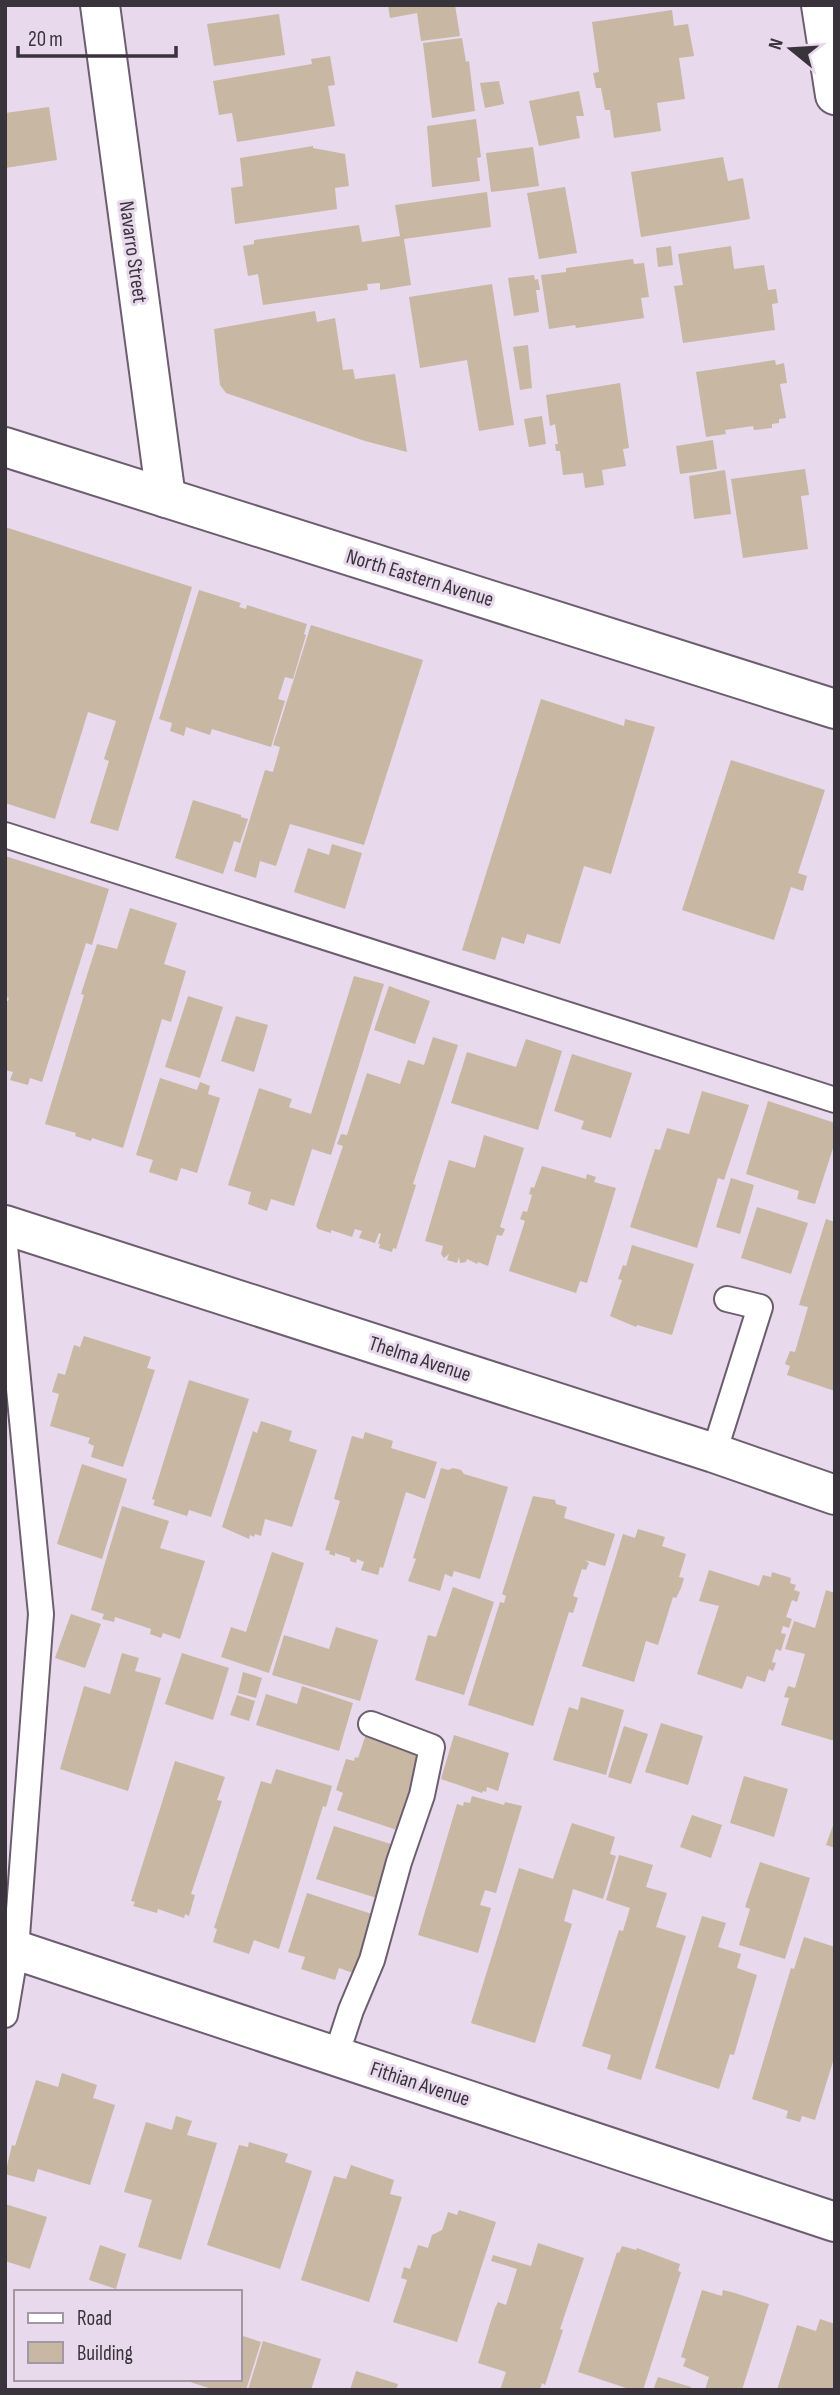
<svg xmlns="http://www.w3.org/2000/svg" width="840" height="2395" font-family="'Sofia Sans Condensed',sans-serif">
	<style>
		.building { fill: #c7b7a3 }
		.lines { fill: none; stroke-linecap: round; stroke-linejoin: round }
		.lane-casing { stroke: #6c5e6f; stroke-width: 28 }
		.street-casing { stroke: #6c5e6f; stroke-width: 42 }
		.secondary-casing { stroke: #6c5e6f; stroke-width: 42 }
		.lane { stroke: #fff; stroke-width: 24 }
		.street { stroke: #fff; stroke-width: 38 }
		.secondary { stroke: #fff; stroke-width: 38 }
		.labels { text-anchor: middle; dominant-baseline: central; stroke-width: 6; stroke-linejoin: round; paint-order: stroke }
		.street-label { font-size: 21px; fill: #39333b; stroke: #e9d9ed }
	</style>
	<rect width="100%" height="100%" fill="#e9d9ed"/>
	<!-- building -->
	<g class="building">
		<path d="M388,5H455L460,36L421,41L417,13L390,18Z"/>
		<path d="M672,10L674,26L688,24L694,56L679,58L685,99L657,103L661,131L614,138L610,110H605L601,88H596L593,73L599,72L592,22Z"/>
		<path d="M279,14L285,55L214,66L207,24Z"/>
		<path d="M462,38L466,62L469,61L475,111L432,118L423,43Z"/>
		<path d="M330,56L335,85L328,86L335,126L237,142L232,113L219,115L213,81L312,64L311,59Z"/>
		<path d="M499,81L504,104L485,108L480,83Z"/>
		<path d="M579,91L584,116H576L580,138L539,146L529,101Z"/>
		<path d="M49,107L57,160L5,168V113Z"/>
		<path d="M476,119L481,157L477,158L480,181L432,187L427,126Z"/>
		<path d="M313,146V148L345,154L349,186L335,188L337,209L235,224L231,188L243,186L240,158Z"/>
		<path d="M533,147L539,186L491,192L486,153Z"/>
		<path d="M723,157L728,181L743,178L750,219L641,237L631,172Z"/>
		<path d="M565,187L577,253L539,259L527,193Z"/>
		<path d="M487,192L491,227L404,239L411,285L380,290V283L367,284L368,290L263,305L258,274L248,276L243,246L254,244V240L359,225L362,242L400,236L395,205Z"/>
		<path d="M671,246L673,265L658,267L656,248Z"/>
		<path d="M731,246L734,269L764,265L768,290L776,289L778,303L772,304L775,330L683,343L674,286L683,285L678,254Z"/>
		<path d="M633,259L634,264L644,263L649,297L641,298L644,318L576,328L575,325L549,329L541,275L566,272V268Z"/>
		<path d="M534,275L535,280L538,279L540,290H536L539,312L514,316L508,278Z"/>
		<path d="M492,284L514,425L479,431L467,360L420,368L409,297Z"/>
		<path d="M315,311L317,322L335,318L343,370L353,369L355,379L395,374L407,452L365,441L226,393L220,385L214,329Z"/>
		<path d="M528,345L532,388L520,390L513,347Z"/>
		<path d="M775,360L776,365L784,363L787,383L780,384L786,418L779,419V423L772,424V428L754,430L753,426L725,430L726,434L706,437L696,372Z"/>
		<path d="M620,383L629,448L623,449L626,466L602,470L604,485L585,488L583,473L563,475L560,451H556L555,444H558L555,424L550,426L546,395Z"/>
		<path d="M542,416L546,444L529,447L524,419Z"/>
		<path d="M713,440L717,469L680,474L676,446Z"/>
		<path d="M805,469L809,495L801,496L808,549L743,558L731,479Z"/>
		<path d="M725,470L731,514L694,519L689,476Z"/>
		<path d="M5,527L192,587L118,831L90,823L109,761L104,759L116,721L88,712L55,819L5,803Z"/>
		<path d="M199,590L241,603L239,607L246,609L247,605L307,624L304,634L306,635L293,679L285,677L278,699L285,701L271,747L212,729L210,735L186,727L184,736L170,731L172,723L159,719Z"/>
		<path d="M311,625L423,660L364,845L290,824L276,866L260,861L256,878L234,871L265,770L273,772L280,747L273,745Z"/>
		<path d="M541,699L624,726L625,719L655,727L611,874L584,866L560,944L527,934L524,944L502,937L495,960L462,950Z"/>
		<path d="M731,760L825,790L798,873L807,876L803,891L791,887L774,940L682,910Z"/>
		<path d="M193,800L241,815V817L248,819L240,843L234,841L223,874L175,858Z"/>
		<path d="M332,844L362,853L345,909L294,892L308,848L329,855Z"/>
		<path d="M5,856L109,889L92,945L86,943L42,1082L30,1078L28,1085L10,1080L13,1072L5,1070V1000L8,1001L9,998L5,997Z"/>
		<path d="M130,908L177,923L164,964L186,971L171,1022L162,1019L123,1148L92,1138L91,1141L75,1136L76,1133L45,1124L84,995L81,994L97,944L117,949Z"/>
		<path d="M354,976L384,984L331,1155L312,1149L294,1206L271,1199L267,1211L248,1204L251,1192L228,1185L259,1088L292,1099L289,1107L311,1114Z"/>
		<path d="M389,986L430,1001L415,1044L374,1030Z"/>
		<path d="M188,996L223,1007L200,1078L165,1067Z"/>
		<path d="M236,1016L268,1025L254,1072L221,1061Z"/>
		<path d="M433,1037L458,1045L413,1184L416,1185L396,1249L393,1248L392,1252L379,1248L380,1244H378L381,1234L379,1233L375,1243L359,1238L362,1231L355,1229L352,1237L331,1230V1233L318,1229L316,1226L343,1146L337,1144L341,1134L347,1135L367,1073L400,1084L408,1060L424,1065Z"/>
		<path d="M526,1039L562,1051L538,1130L451,1103L467,1052L516,1067Z"/>
		<path d="M572,1054L632,1073L611,1138L581,1129L584,1121L554,1111Z"/>
		<path d="M160,1078L197,1090L200,1082L210,1086L208,1094L220,1098L197,1173L181,1168L177,1181L149,1172L153,1160L136,1155Z"/>
		<path d="M702,1091L749,1105L724,1180L718,1178L697,1248L630,1227L655,1149L660,1150L667,1128L689,1134Z"/>
		<path d="M768,1101L835,1123V1142L815,1204L797,1199L799,1191L746,1174Z"/>
		<path d="M484,1135L524,1148L500,1227L505,1229L502,1236L497,1235L488,1266L478,1262L477,1264L467,1259L466,1262L460,1263L459,1257L457,1263L447,1260L449,1254L444,1258L441,1254L443,1246L425,1241L449,1160L475,1168Z"/>
		<path d="M542,1166L586,1179L587,1174L596,1177L594,1182L616,1188L587,1283L580,1281L576,1293L509,1271L525,1221L520,1219L523,1211L527,1212L532,1195L529,1194L531,1187L534,1188Z"/>
		<path d="M731,1178L754,1185L740,1234L716,1227Z"/>
		<path d="M757,1207L808,1223L791,1274L741,1258Z"/>
		<path d="M826,1219L835,1222V1391L787,1375L790,1366L785,1364L790,1351L795,1352L808,1307L799,1305Z"/>
		<path d="M632,1245L694,1264L672,1335L637,1325L636,1327L610,1316L622,1280L618,1279L623,1265L626,1266Z"/>
		<path d="M84,1336L151,1357L147,1368L155,1370L123,1467L91,1457L94,1446L88,1443L90,1438L50,1426L59,1394L52,1392L58,1373L65,1375L74,1345L80,1347Z"/>
		<path d="M189,1380L249,1399L211,1517L189,1510L187,1516L153,1505L155,1500L152,1499Z"/>
		<path d="M261,1421L292,1431L289,1441L317,1450L292,1527L265,1519L261,1536L255,1534L254,1537L250,1535L249,1539L222,1527L253,1431L257,1433Z"/>
		<path d="M365,1432L393,1441L391,1448L437,1462L425,1499L406,1492L383,1568L380,1567L378,1575L361,1570L364,1562L357,1559L356,1563L350,1561V1558L335,1553V1556L329,1554L330,1551L325,1550L340,1501L334,1499L352,1436L363,1439Z"/>
		<path d="M82,1464L127,1479L102,1559L57,1544Z"/>
		<path d="M441,1468L448,1470L453,1468L461,1470L464,1474L508,1487L480,1579L454,1571L452,1577L445,1574L440,1591L408,1581L416,1559L413,1558Z"/>
		<path d="M533,1496L555,1500L556,1504L567,1507L564,1518L615,1534L605,1566L585,1560L589,1563L586,1570L582,1569L573,1596L578,1598L573,1613L569,1612L533,1726L468,1705L500,1602L504,1603L506,1596L502,1594Z"/>
		<path d="M122,1506L169,1521L160,1548L205,1561L180,1639L163,1633L161,1638L150,1634L151,1629L115,1617L114,1622L102,1619L104,1614L91,1610Z"/>
		<path d="M638,1529L665,1537L662,1546L686,1554L679,1577L684,1578L681,1588L676,1598L673,1597L658,1645L646,1641L634,1682L582,1666L623,1534L635,1538Z"/>
		<path d="M272,1552L304,1563L269,1673L221,1657L231,1627L246,1632Z"/>
		<path d="M709,1570L759,1586L763,1575L771,1577L772,1572L791,1578L790,1583L796,1585L794,1590L800,1592L797,1602L792,1600L786,1617L792,1619L789,1628L783,1626L781,1633L786,1634L781,1651L776,1649L772,1662L776,1663L773,1671L769,1669L765,1682L747,1676L742,1689L697,1674L719,1606L699,1601Z"/>
		<path d="M453,1587L494,1602L464,1695L415,1680L428,1635L436,1637Z"/>
		<path d="M826,1590L835,1593V1741L781,1725L789,1698L784,1697L788,1686L795,1688L805,1654L785,1649L794,1621L815,1628Z"/>
		<path d="M71,1614L101,1624L85,1668L55,1658Z"/>
		<path d="M336,1627L378,1640L360,1701L272,1675L284,1635L329,1649Z"/>
		<path d="M122,1653L139,1658L135,1671L161,1678L128,1791L60,1769L84,1686L110,1694Z"/>
		<path d="M182,1653L229,1668L213,1720L165,1704Z"/>
		<path d="M243,1672L262,1678L256,1698L238,1693Z"/>
		<path d="M302,1686L353,1703L339,1751L256,1725L266,1694L297,1704Z"/>
		<path d="M237,1695L255,1701L249,1721L230,1715Z"/>
		<path d="M581,1697L624,1710L606,1775L553,1760L569,1707L578,1710Z"/>
		<path d="M661,1723L703,1736L688,1785L645,1772Z"/>
		<path d="M624,1726L648,1734L631,1784L608,1777Z"/>
		<path d="M367,1731L423,1749L400,1831L337,1810L343,1793L336,1790L346,1759L354,1761L355,1757L358,1758Z"/>
		<path d="M454,1735L509,1753L498,1791L487,1787L486,1792L483,1791L482,1793L441,1779Z"/>
		<path d="M175,1761L225,1777L217,1800L222,1801L191,1894L195,1895L189,1916L185,1914L184,1918L158,1909L157,1913L133,1906L135,1902L131,1901Z"/>
		<path d="M276,1769L332,1786L326,1807L323,1806L279,1949L254,1940L249,1954L213,1942L217,1929L214,1928L261,1781L271,1784Z"/>
		<path d="M744,1776L788,1789L774,1837L730,1823Z"/>
		<path d="M472,1796L504,1805L505,1802L522,1806L496,1893L485,1890L480,1905L491,1908L478,1953L418,1935L457,1804L463,1806L464,1802L470,1803Z"/>
		<path d="M692,1815L722,1825L711,1858L680,1847Z"/>
		<path d="M835,1820V1848L826,1845Z"/>
		<path d="M572,1823L615,1837L610,1854L616,1856L603,1899L573,1889L564,1921L572,1924L535,2043L471,2023L519,1868L553,1879Z"/>
		<path d="M334,1826L397,1846L380,1899L316,1879Z"/>
		<path d="M619,1855L653,1865L646,1887L667,1893L656,1927L686,1936L641,2080L607,2069L611,2055L582,2046L619,1930L623,1931L630,1908L606,1900Z"/>
		<path d="M760,1862L810,1878L785,1959L739,1945L750,1909L745,1907Z"/>
		<path d="M307,1893L375,1915L356,1974L339,1968L335,1980L301,1969L305,1957L288,1952Z"/>
		<path d="M702,1916L726,1923L718,1947L741,1954L737,1968L757,1975L734,2055L730,2054L719,2089L655,2068Z"/>
		<path d="M804,1937L835,1947V2055L815,2120L802,2116L800,2122L786,2118L788,2111L752,2099L791,1968L794,1969Z"/>
		<path d="M62,2073L97,2085L93,2098L115,2105L90,2185L38,2169L34,2182L5,2174L12,2145L15,2146L36,2080L58,2087Z"/>
		<path d="M176,2116L192,2121L187,2135L217,2143L181,2260L138,2247L152,2200L124,2192L146,2122L172,2130Z"/>
		<path d="M249,2142L288,2154L285,2162L312,2171L280,2269L207,2245L239,2145L248,2147Z"/>
		<path d="M351,2165L394,2180L390,2194L402,2197L369,2302L301,2280L334,2176L346,2179Z"/>
		<path d="M5,2204L47,2217L30,2269L5,2261Z"/>
		<path d="M459,2210L496,2222L457,2342L393,2322L407,2280L401,2278L404,2267L410,2269L418,2245L428,2248L432,2235L442,2230L448,2212L457,2215Z"/>
		<path d="M538,2243L584,2258L560,2329L563,2330L545,2385L542,2383L540,2390H500L506,2372L478,2363L495,2308L498,2302L506,2305L517,2269L491,2261L493,2255L531,2266Z"/>
		<path d="M100,2245L126,2254L116,2289L89,2280Z"/>
		<path d="M622,2246L636,2250L637,2248L680,2264L678,2271L681,2272L643,2390H632L578,2372L617,2252L619,2253Z"/>
		<path d="M702,2290L722,2296L723,2290L735,2293L769,2304L742,2390H705L709,2377L683,2366L686,2359L681,2357Z"/>
		<path d="M820,2319L835,2324V2390H777L797,2325L816,2331Z"/>
		<path d="M240,2335L261,2342L246,2390H215L184,2380L240,2379Z"/>
		<path d="M263,2341L321,2359L311,2390H248Z"/>
		<path d="M356,2371L398,2384L396,2390H350Z"/>
		<path d="M658,2377L691,2387L690,2390H653Z"/>
	</g>
	<g class="lines">
		<defs>
			<g id="lane">
				<path d="M5,835L835,1100"/>
				<path d="M5,1246L41,1614L16,1950L5,2015"/>
				<path d="M714,1453L760,1307L727,1299"/>
				<path d="M336,2056L351,2010L372,1960L399,1862L422,1795L432,1747L371,1724"/>
			</g>
			<g id="street">
				<path d="M100,5L166,498"/>
				<path d="M821,5L835,95"/>
				<path d="M5,1225L714,1453L835,1495"/>
				<path d="M5,1949L16,1950L835,2222"/>
			</g>
			<path id="secondary" d="M5,447L835,709"/>
		</defs>
		<!-- lane casing -->
		<use href="#lane" class="lane-casing"/>
		<!-- street casing -->
		<use href="#street" class="street-casing"/>
		<!-- secondary casing -->
		<use href="#secondary" class="secondary-casing"/>
		<!-- lane -->
		<use href="#lane" class="lane"/>
		<!-- street -->
		<use href="#street" class="street"/>
		<!-- secondary -->
		<use href="#secondary" class="secondary"/>
	</g>
	<g class="labels">
		<!-- street labels -->
		<g class="street-label">
			<text transform="translate(133 252) rotate(82)">Navarro Street</text>
			<text transform="translate(420 578) rotate(17)">North Eastern Avenue</text>
			<text transform="translate(420 1359) rotate(18)">Thelma Avenue</text>
			<text transform="translate(420 2084) rotate(18)">Fithian Avenue</text>
		</g>
	</g>
	<!-- border -->
	<rect width="840" height="2395" fill="none" stroke="#39333b" stroke-width="14"/>
	<!-- legend -->
	<rect x="14" y="2290" width="228" height="91" fill="#e9d9ed" stroke="#a397a6" stroke-width="2"/>
	<rect x="28" y="2313" width="35" height="10" fill="#ffffff" stroke="#a397a6" stroke-width="2"/>
	<text x="77" y="2325" font-size="21" fill="#39333b">Road</text>
	<rect x="28" y="2342" width="35" height="21" fill="#c7b7a3" stroke="#a397a6" stroke-width="2"/>
	<text x="77" y="2360" font-size="21" fill="#39333b">Building</text>
	<!-- north arrow -->
	<g transform="translate(791 49) rotate(288)" stroke="#e9d9ed" stroke-width="5" paint-order="stroke">
	<path d="M0-5L12 26L0 18L-12 26Z" fill="#39333b"/>
	<text y="-10" font-size="19" font-weight="bold" text-anchor="middle" fill="#39333b">N</text>
	</g>
	<!-- scale -->
	<path d="M18 46v10h158v-10" fill="none" stroke="#39333b" stroke-width="3.5"/>
	<text x="28" y="46" font-size="21" fill="#39333b" stroke="#e9d9ed" stroke-width="5" paint-order="stroke">20 m</text>
</svg>
